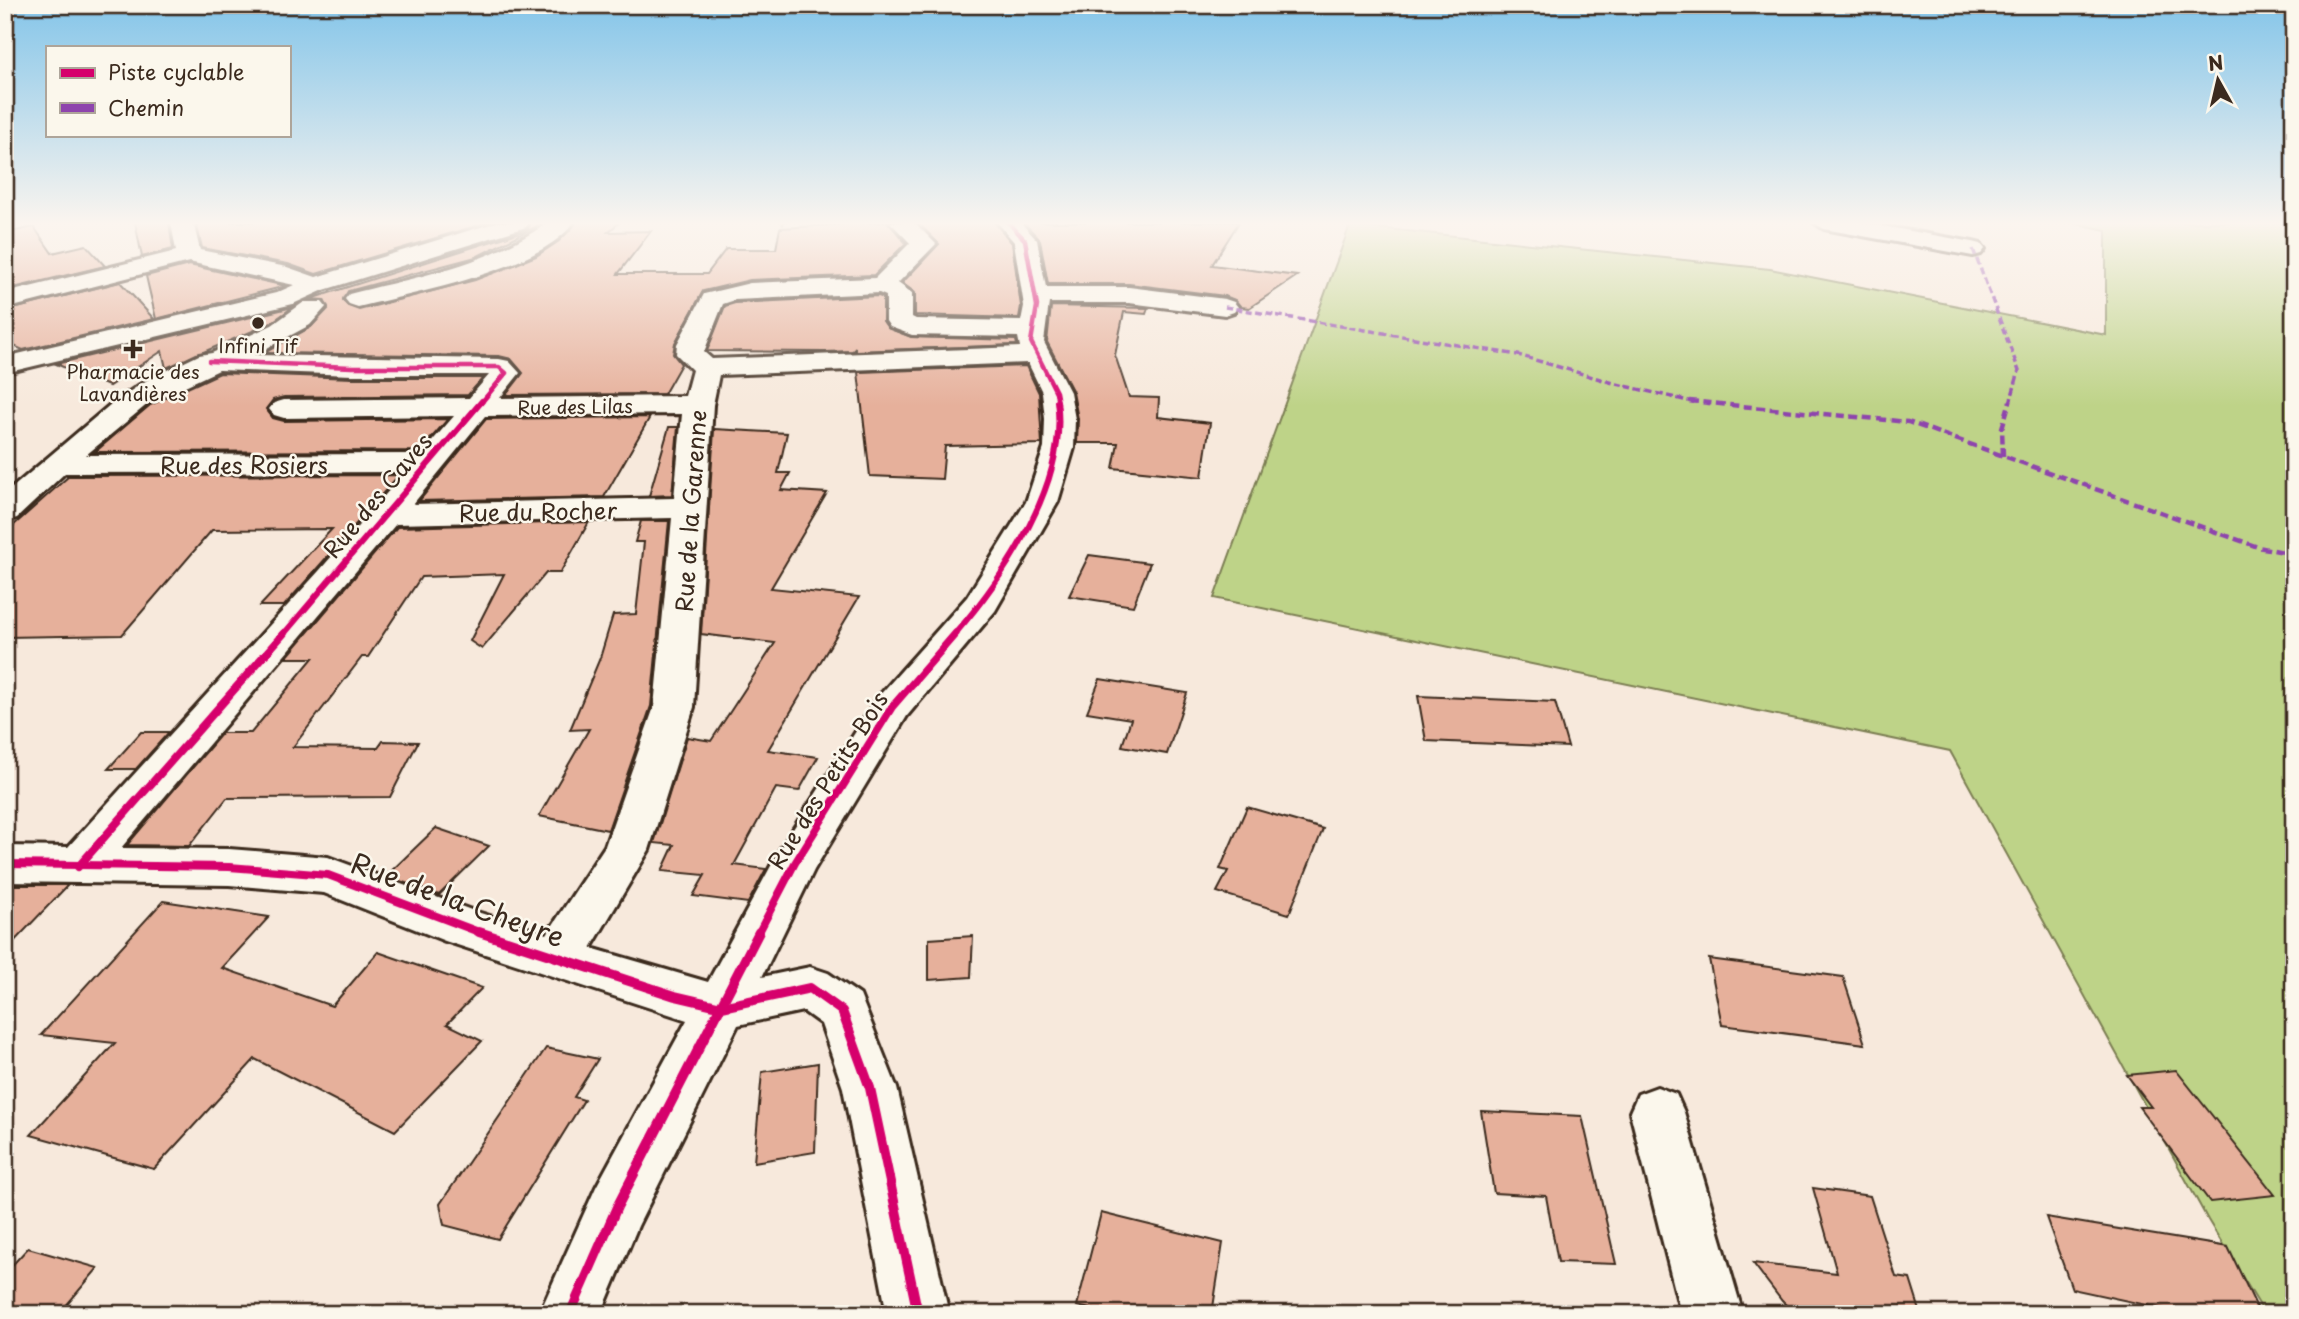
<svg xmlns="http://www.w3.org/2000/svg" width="2299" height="1319" font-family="'Playpen Sans',sans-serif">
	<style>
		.green { fill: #bed388; stroke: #7c7e53; stroke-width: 2 }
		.building { fill: #e6b09b; stroke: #3b2a1e; stroke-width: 2 }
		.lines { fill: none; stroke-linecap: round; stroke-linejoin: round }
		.minor-casing { stroke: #3b2a1e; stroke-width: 6 }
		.path { stroke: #3b2a1e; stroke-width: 2.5; stroke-dasharray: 3.5 3.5; stroke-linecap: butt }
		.minor { fill: #fbf7ec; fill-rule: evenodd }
		.quiet-far1 { stroke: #8e44ad; stroke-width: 3.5; stroke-dasharray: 7 3.5; stroke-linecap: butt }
		.quiet { stroke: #8e44ad; stroke-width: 4.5; stroke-dasharray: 9 4.5; stroke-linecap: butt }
		.cycleway-far3-casing { stroke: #fbf7ec; stroke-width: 7 }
		.cycleway-far2-casing { stroke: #fbf7ec; stroke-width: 10 }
		.cycleway-far1-casing { stroke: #fbf7ec; stroke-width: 12 }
		.cycleway-casing { stroke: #fbf7ec; stroke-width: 14 }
		.cycleway-far3 { stroke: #d6006c; stroke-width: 4.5 }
		.cycleway-far2 { stroke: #d6006c; stroke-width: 6 }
		.cycleway-far1 { stroke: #d6006c; stroke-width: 8 }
		.cycleway { stroke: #d6006c; stroke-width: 10 }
		.poi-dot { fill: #3b2a1e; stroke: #fbf7ec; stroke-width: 2.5 }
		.labels { text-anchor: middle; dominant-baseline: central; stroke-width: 5; stroke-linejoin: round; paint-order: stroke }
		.far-poi-label { font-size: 19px; fill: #3b2a1e; stroke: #fbf7ec }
		.far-street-label { font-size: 19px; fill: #3b2a1e; stroke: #fbf7ec }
		.street-label { font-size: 23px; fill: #3b2a1e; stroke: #fbf7ec }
		.near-street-label { font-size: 28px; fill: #3b2a1e; stroke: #fbf7ec }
	</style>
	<rect width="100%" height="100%" fill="#f7e9dc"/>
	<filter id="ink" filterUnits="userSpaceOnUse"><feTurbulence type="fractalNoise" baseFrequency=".0143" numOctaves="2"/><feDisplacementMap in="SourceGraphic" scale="14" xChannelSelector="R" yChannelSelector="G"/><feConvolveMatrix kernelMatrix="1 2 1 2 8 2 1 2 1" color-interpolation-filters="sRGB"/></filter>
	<g filter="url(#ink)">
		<!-- green -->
		<path class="green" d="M2069,222H2294V1314H2265L2208,1220L1950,751L1214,598L1350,225L1770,269L2106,335V230Z"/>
		<!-- building -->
		<g class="building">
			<path d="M135,222H169L173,249L142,257Z"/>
			<path d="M196,222H489L316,274L288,264L202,248Z"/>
			<path d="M532,222H545L476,257L348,291L343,301L348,306L359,310L475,280L536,256L559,241L576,222H620L608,232L651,231L618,274H707L726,249H776L780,228L888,222L906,243L874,275L750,280L703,291L675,343L673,354L681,364L664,394L506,395L523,373L511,359L499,356L264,353L311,327L328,309L324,300L310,299L527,230Z"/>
			<path d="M917,222H995L1012,243L1021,306L1019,318L915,315V293L902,283L939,244Z"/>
			<path d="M1023,222H1239L1212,265L1297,276L1249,308L1241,307L1235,300L1225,296L1129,284H1048L1040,240Z"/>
			<path d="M34,227L52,253L86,245L105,266L5,290V233Z"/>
			<path d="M189,265L286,286L156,319L146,276Z"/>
			<path d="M120,282L154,319L23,350L5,342V311Z"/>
			<path d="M879,296L883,298V321L888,328L911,337L1016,340L1017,345L855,351V347L853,351L824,352L707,351L725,306L735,303Z"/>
			<path d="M1051,306L1148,308L1146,314L1124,312L1115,355L1129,397L1159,398L1158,417L1210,423L1202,477L1113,468L1118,443H1077L1078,419L1073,392L1047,342Z"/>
			<path d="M293,307L271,323L166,368L162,351L109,386L56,364Z"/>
			<path d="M1026,366L1039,393L1042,444L945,446L942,479L870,476L858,372Z"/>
			<path d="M220,373L352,378H483L468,395L284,397L273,400L266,409L273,418L284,421L448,419L420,451L95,452L150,405Z"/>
			<path d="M650,417L604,497L419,501L486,419Z"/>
			<path d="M669,427H678L672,495L649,496Z"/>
			<path d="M714,429L787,433L778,473H790L781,490L827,493L771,588L859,597L768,750L818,757L799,791L776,788L734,865L766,869L748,903L693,896L705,875L662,871L674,845L654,843L687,737L711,741L775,643L701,634Z"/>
			<path d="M399,475L284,606H260L332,529L212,530L122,635L5,637V533L69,476Z"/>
			<path d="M641,521H669L651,706L608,830L539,816L589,729L570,730L600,658L613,615L636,614L644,542H635Z"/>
			<path d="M589,522L560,573H546L482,649L470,641L504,574L421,577L368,657H362L293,747L378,748L383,741L418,742L390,797L227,798L189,846L127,845L222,733H251L313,658H286L397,527Z"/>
			<path d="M1089,555L1150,563L1133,606L1069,596Z"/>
			<path d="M1100,679L1187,693L1167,754L1122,746L1131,719L1087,712Z"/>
			<path d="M1418,696L1555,702L1568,747L1426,741Z"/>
			<path d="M141,732H169L136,769H108Z"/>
			<path d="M1247,807L1323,829L1289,914L1217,892L1228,871L1220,869Z"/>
			<path d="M436,828L489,846L439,895L386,876Z"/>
			<path d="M5,885H68L5,951Z"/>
			<path d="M163,901L269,917L222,968L332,1006L378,952L482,988L447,1024L482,1041L395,1131L255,1059L154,1169L31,1135L115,1043L41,1035Z"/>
			<path d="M973,936L971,977L929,980V939Z"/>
			<path d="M1709,959L1843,977L1865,1044L1722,1025Z"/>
			<path d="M546,1048L598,1059L574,1097L584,1100L498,1239L444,1225L440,1204Z"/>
			<path d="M818,1063L815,1152L754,1162L762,1072Z"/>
			<path d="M2176,1070L2275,1195L2210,1202L2139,1107H2151L2127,1075Z"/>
			<path d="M1481,1111L1582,1116L1616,1264L1558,1262L1546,1196L1494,1193Z"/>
			<path d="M1813,1188L1870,1196L1896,1277L1910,1279L1921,1314H1795L1782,1301L1753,1263L1837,1273Z"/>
			<path d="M1101,1213L1223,1243L1212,1314H1113L1077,1306Z"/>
			<path d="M2046,1217L2228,1247L2260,1314H2188L2072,1289Z"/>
			<path d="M28,1248L98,1268L59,1314H5V1273Z"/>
		</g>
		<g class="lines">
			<defs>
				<g id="minor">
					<path d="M171,222H193L200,250L287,267L316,277L497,222H529L526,227L324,290L293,304L5,373V357L276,293L294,285L189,262L5,309V293L176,251Z"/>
					<path d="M549,222H574C541,270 414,293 358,307L349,304L345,299L349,294C423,275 485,266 549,222Z"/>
					<path d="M890,222H914L936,244L898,283L912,293V317L916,319L1021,321L1024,306L1014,242L997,222H1020L1037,240L1046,287H1129L1225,299L1234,302L1238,307L1234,312L1225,315L1129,303H1049L1044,342L1070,392L1075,419L1074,448L1058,502L995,611L907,716L814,870L762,977L810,967L828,973L860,995L897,1088L949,1314H887L843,1088L821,1024L803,1011L738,1025L638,1226L601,1314H539L596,1187L687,1020L445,941L324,893L229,885L5,882V846L68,847L319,571L405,472L65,473L17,518L5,521V494L111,404L147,380L199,355L212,353L272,325L304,302H322L326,307L310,325L254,355L499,359L509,361L520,373L500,398L685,396L692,370L676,354L677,344L704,294L750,283L875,278L910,243ZM879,293L886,296V321L890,327L912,335L1018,337L1020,347L712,359L704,352L723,304L735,300ZM1028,363L1042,392L1045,419L1044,448L1026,502L967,597L878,697L779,851L708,982L591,948L649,850L694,707L713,405L719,375ZM219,370L352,375H489L469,398L284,400L274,403L269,409L274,415L284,418L454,416L421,454L86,455L149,403ZM682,414L674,498L413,504L485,416ZM672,518L654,707L605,846L547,934L474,911L328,857L229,849L121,848L396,524Z"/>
					<path d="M1813,222H1860L1973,242L1981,244L1985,249L1981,254L1973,256L1824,229Z"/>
					<path d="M1657,1087L1676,1094L1684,1112L1743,1314H1681L1630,1112L1638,1094Z"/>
				</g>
			</defs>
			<!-- minor casing -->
			<use href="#minor" class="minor-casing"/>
			<!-- path -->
			<path class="path" d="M783,222V226"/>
			<!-- minor -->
			<use href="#minor" class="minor"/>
			<!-- quiet-far1 -->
			<g class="quiet-far1">
				<path d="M1973,249L2019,371L2010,403"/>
				<path d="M1225,307L1518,355L1617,384L1697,403"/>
			</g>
			<!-- quiet -->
			<g class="quiet">
				<path d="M1689,401L1908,422L2258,547L2294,554"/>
				<path d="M2003,456L2002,428L2010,401"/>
			</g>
			<defs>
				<g id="cycleway-far3">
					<path d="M1008,222L1025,240L1037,306L1031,342L1056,392L1058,403"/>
					<path d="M209,361L352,367H499L506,373L481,403"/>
				</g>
				<g id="cycleway-far2">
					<path d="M283,635L482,401"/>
					<path d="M954,635C1005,576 1069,481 1057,401"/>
				</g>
				<g id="cycleway-far1">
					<path d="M5,864L229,867L328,875L484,934"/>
					<path d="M78,867L284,633"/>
					<path d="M758,934L795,863L892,707L956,633"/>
				</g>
				<g id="cycleway">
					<path d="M479,932L675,996L722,1007L810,988L842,1011L870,1088L918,1314"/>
					<path d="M570,1314L617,1207L759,932"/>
				</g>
			</defs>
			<!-- cycleway-far3 casing -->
			<use href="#cycleway-far3" class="cycleway-far3-casing"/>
			<!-- cycleway-far2 casing -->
			<use href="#cycleway-far2" class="cycleway-far2-casing"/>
			<!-- cycleway-far1 casing -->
			<use href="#cycleway-far1" class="cycleway-far1-casing"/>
			<!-- cycleway casing -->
			<use href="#cycleway" class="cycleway-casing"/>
			<!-- cycleway-far3 -->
			<use href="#cycleway-far3" class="cycleway-far3"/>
			<!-- cycleway-far2 -->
			<use href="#cycleway-far2" class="cycleway-far2"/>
			<!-- cycleway-far1 -->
			<use href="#cycleway-far1" class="cycleway-far1"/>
			<!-- cycleway -->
			<use href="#cycleway" class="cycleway"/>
		</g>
	</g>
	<!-- sky -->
	<linearGradient id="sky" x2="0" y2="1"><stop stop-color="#84c5e9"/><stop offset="0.55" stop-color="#fbf5ef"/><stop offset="1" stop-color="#fbf5ef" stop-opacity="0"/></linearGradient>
	<rect width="2299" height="406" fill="url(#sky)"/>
	<!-- markers -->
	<g class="poi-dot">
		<circle cx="258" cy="323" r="7"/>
		<path d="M129.5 338.5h7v7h7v7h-7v7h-7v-7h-7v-7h7z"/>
	</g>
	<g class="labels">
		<!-- far-poi labels -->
		<g class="far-poi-label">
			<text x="258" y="345">Infini Tif</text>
			<text x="133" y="371">Pharmacie des<tspan x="133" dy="22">Lavandières</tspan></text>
		</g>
		<!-- far-street labels -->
		<g class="far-street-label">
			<text transform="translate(575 406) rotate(-1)">Rue des Lilas</text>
		</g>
		<!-- street labels -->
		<g class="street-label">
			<text x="244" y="464">Rue des Rosiers</text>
			<text transform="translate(377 495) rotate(-50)">Rue des Caves</text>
			<text transform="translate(538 511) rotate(-1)">Rue du Rocher</text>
			<text transform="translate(690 511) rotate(-86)">Rue de la Garenne</text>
			<text transform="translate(827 780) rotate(-58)">Rue des Petits Bois</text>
		</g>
		<!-- near-street labels -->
		<g class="near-street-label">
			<text transform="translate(458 899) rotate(20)">Rue de la Cheyre</text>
		</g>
	</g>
	<!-- margin -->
	<rect width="2299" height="1319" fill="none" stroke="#fbf7ec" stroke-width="28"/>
	<rect x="14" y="14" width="2271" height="1291" fill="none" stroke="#3b2a1e" stroke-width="2.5" filter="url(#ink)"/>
	<!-- legend -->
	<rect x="46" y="46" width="245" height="91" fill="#fbf7ec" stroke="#aea59a" stroke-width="2"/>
	<rect x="60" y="68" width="35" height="10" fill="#d6006c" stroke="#aea59a" stroke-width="2"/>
	<text x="108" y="80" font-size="21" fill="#3b2a1e">Piste cyclable</text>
	<rect x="60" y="103" width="35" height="10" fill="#8e44ad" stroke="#aea59a" stroke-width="2"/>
	<text x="108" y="116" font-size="21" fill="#3b2a1e">Chemin</text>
	<!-- north arrow -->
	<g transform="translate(2218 80) rotate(352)" stroke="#fbf7ec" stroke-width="5" paint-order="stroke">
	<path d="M0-5L12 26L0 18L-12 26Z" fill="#3b2a1e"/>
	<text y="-10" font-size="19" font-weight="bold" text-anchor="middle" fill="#3b2a1e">N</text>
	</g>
</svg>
